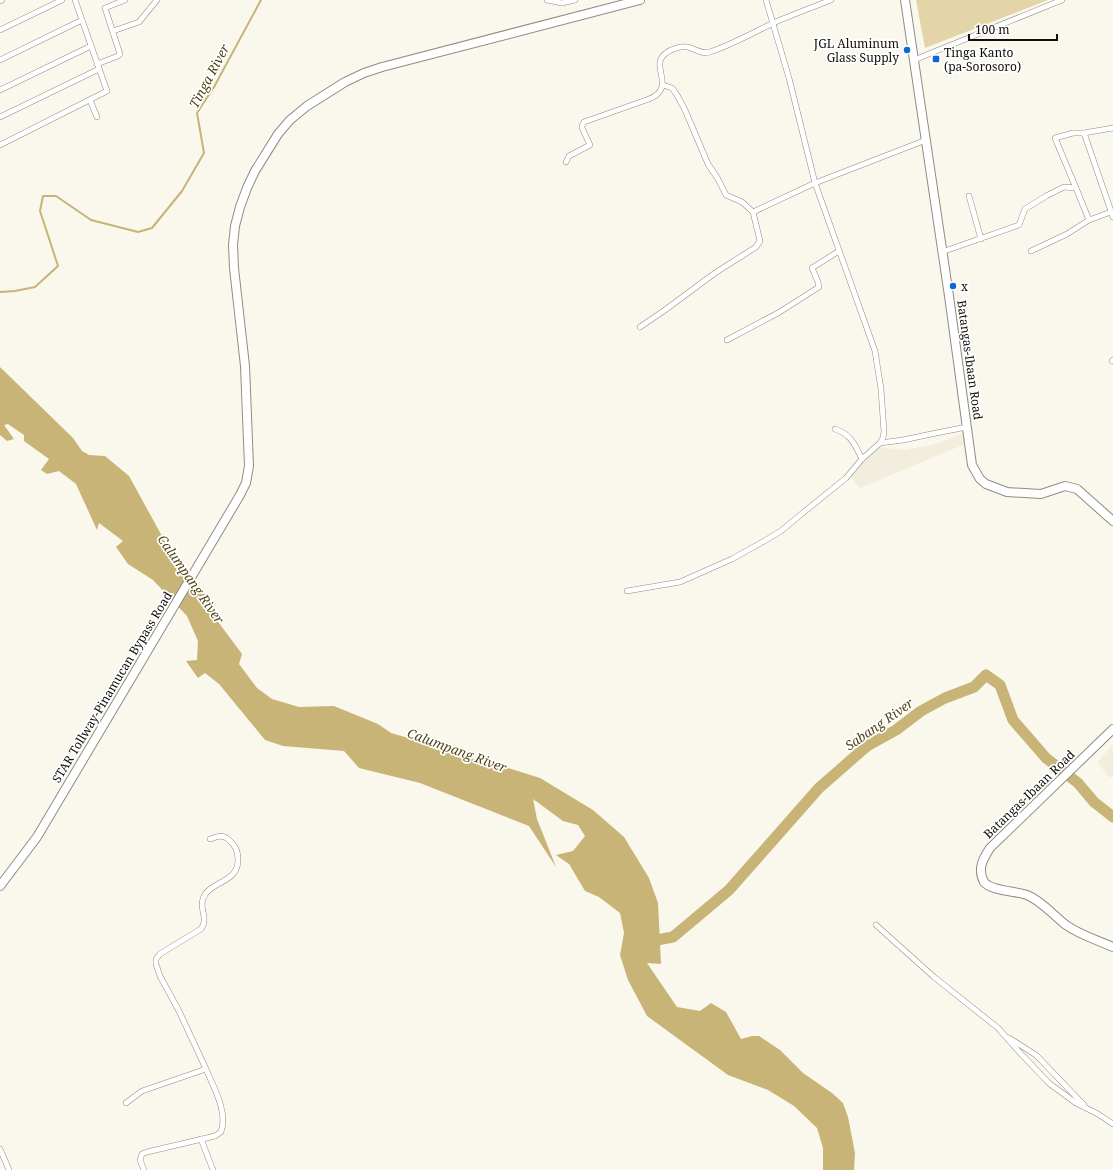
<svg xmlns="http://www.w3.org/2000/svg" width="1113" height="1170" font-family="'Noto Serif',serif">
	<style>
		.built { fill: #f2eddc }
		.green { fill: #e3d5a8 }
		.water { fill: #c8b477 }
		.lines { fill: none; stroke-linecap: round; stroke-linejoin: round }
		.stream { stroke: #c8b477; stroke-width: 2 }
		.river { stroke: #c8b477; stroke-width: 11 }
		.minor-casing { stroke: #8f8c83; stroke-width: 6 }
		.primary-casing { stroke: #8f8c83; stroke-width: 10 }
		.minor { stroke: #fff; stroke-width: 5 }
		.primary { stroke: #fff; stroke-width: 8 }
		.poi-dot { fill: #0e68d2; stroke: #fff; stroke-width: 1.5 }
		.labels { text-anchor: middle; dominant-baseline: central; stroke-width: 3.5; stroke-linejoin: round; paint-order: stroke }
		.poi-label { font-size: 12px; fill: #0f0e0b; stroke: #fff; text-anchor: start }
		.street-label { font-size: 12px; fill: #0f0e0b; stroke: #fff }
		.water-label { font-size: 13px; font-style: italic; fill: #524413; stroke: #fff }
	</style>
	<rect width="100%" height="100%" fill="#faf7ed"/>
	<!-- built -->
	<g class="built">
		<path d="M962,434L965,444L860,488L850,476L878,447L905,450L935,444Z"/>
		<path d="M1113,745V777H1109L1097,762Z"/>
	</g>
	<!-- green -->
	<path class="green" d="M916,0H1048L925,48Z"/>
	<!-- water -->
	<path class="water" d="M0,367L73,438L82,451L89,455L105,456L129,476L174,558L183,564L211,603L216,619L242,654L239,664L257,688L272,699L299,707L334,706L378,724L391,733L456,752L464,758L483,760L540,778L593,810L624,837L649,878L658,903L661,964L647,963L677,1007L700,1011L711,1003L726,1012L741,1039L752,1036H759L780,1050L803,1073L832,1093L843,1103L848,1117L855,1153L854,1170H823V1148L817,1128L794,1106L768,1090L728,1075L647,1016L628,980L620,955L624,933L620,913L599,897L585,891L569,864L556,855L573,851L585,836L578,825L563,821L533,799L537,819L556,867L529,826L420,783L359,768L344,751L283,746L265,740L219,684L205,673L198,678L186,661L197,660L198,641L187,616L153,580L128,564L116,547L123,541L99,523L97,530L76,484L59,471L47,474L41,470L49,459L24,441V435L8,424L4,425L14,439L7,441L0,435Z"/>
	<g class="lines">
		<!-- stream -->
		<path class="stream" d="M0,292L15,291L35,287L58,266L40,211L43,196H56L91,220L138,232L152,228L182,191L204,153L197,113L214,87L261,0"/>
		<!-- river -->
		<path class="river" d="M646,942L673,937L729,890L819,788L867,746L896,730L921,711L945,698L974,687L986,675L1000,685L1013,720L1046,758L1078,783L1094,802L1113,817"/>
		<defs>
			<g id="minor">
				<path d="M547,0L562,3L575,0"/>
				<path d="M766,0L789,78L815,183L875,351L881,389L884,432L883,438L880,443"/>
				<path d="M0,1L2,0"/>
				<path d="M0,30L62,0"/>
				<path d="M113,31L139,22L157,0"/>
				<path d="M0,60L82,20"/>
				<path d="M914,60L1062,0"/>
				<path d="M97,64L118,56L120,54L105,8L125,0"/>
				<path d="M663,85L672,88L677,95L685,110L708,164L718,179L726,195L742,202L753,212"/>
				<path d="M0,90L91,46"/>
				<path d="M90,100L97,117"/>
				<path d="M0,117L99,69"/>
				<path d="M1084,133L1113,217"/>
				<path d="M0,145L107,91L75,0"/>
				<path d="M566,162L569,156L590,145L582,128V126L584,122L649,99C678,87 648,66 666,53C671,49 681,46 687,47C695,48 700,55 710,52C731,45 751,34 771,24C791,15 811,8 831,0"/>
				<path d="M1076,188L1089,220L1111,212"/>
				<path d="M969,196L981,239"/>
				<path d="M1031,251L1067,234L1089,220"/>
				<path d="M942,252L1019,225L1025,209L1046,196L1064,187L1076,188L1055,138L1073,133H1084L1113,128"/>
				<path d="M640,327L665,310L715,273L756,247L760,241L753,212L815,183L926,140"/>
				<path d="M727,340L778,313L819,287L818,282L812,268L839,251"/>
				<path d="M1112,361L1113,360"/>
				<path d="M835,429C851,434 855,445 862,459"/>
				<path d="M627,591L680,582L732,559L766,540L781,531L799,516L846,478L862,459L880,443L903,440L936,433L967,427"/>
				<path d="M876,925L934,977L998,1028L1022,1055L1050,1084L1076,1103L1098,1114L1113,1124"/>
				<path d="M1009,1038L1036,1055L1084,1105"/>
				<path d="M206,1069L179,1011L160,976L156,964V959L160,954L201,929C209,918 199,910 203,899C208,881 238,884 238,860C238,850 235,845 228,839C222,834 216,837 210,839"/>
				<path d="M126,1103L142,1091L206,1069C214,1088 228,1112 221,1132L215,1136L147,1152L142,1154L140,1160L144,1170"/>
				<path d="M201,1139L213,1170"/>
				<path d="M0,1149L9,1170"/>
			</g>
			<g id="primary">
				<path d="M905,0L949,296L972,465L980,479L986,484L1007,492L1041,494L1065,486L1077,489L1113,521"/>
				<path d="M1113,729L990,848C983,859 977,869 984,882C991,891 1016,891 1027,895C1042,901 1053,915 1066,925C1080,935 1097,940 1113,947"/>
				<path d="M0,886L37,837L240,495L246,483L249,466L245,366L234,268L233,245L235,226L240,207L247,188L255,171L278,134L290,120L307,106L345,82L364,73L382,67L640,0"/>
			</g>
		</defs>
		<!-- minor casing -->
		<use href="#minor" class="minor-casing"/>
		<!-- primary casing -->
		<use href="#primary" class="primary-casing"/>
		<!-- minor -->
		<use href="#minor" class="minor"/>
		<!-- primary -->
		<use href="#primary" class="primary"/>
	</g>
	<!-- markers -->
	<g class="poi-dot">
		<circle cx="907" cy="50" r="4"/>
		<rect x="932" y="55" width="8" height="8" rx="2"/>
		<circle cx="953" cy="286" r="4"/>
	</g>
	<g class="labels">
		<!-- poi labels -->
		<g class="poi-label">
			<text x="899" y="43" text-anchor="end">JGL Aluminum<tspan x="899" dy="14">Glass Supply</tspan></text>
			<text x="944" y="52">Tinga Kanto<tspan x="944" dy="14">(pa-Sorosoro)</tspan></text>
			<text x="961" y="286">x</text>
		</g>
		<!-- street labels -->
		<g class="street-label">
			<text transform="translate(970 360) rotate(82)">Batangas-Ibaan Road</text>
			<text transform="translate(112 687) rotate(-59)">STAR Tollway-Pinamucan Bypass Road</text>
			<text transform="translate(1029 794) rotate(-44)">Batangas-Ibaan Road</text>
		</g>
		<!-- water labels -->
		<g class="water-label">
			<text transform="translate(209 76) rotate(-62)">Tinga River</text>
			<text transform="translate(191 579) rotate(55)">Calumpang River</text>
			<text transform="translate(879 724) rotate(-35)">Sabang River</text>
			<text transform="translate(457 750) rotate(20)">Calumpang River</text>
		</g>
	</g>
	<!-- scale -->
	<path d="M969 34v6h88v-6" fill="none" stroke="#0f0e0b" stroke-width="2"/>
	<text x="975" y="34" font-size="12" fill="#0f0e0b" stroke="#ffffff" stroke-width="3" paint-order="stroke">100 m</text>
</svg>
